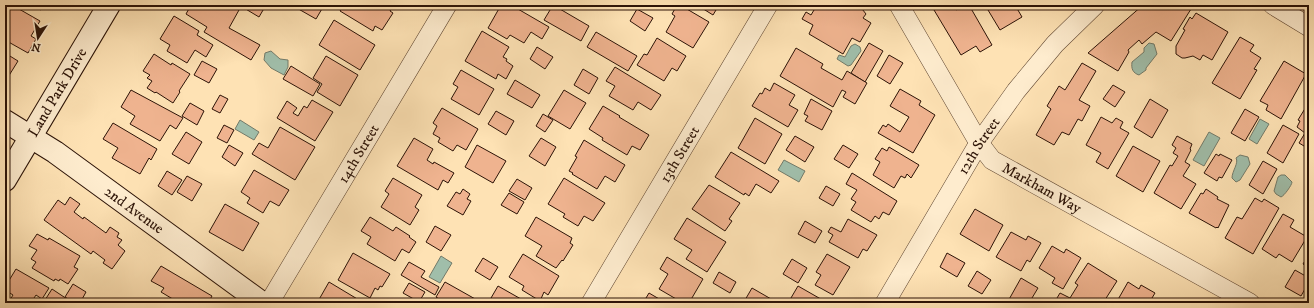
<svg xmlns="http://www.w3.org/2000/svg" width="1314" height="308" font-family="'IM FELL DW Pica',serif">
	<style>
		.water { fill: #a0beaa; stroke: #727a69 }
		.building { fill: #efb38f; stroke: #2c1307 }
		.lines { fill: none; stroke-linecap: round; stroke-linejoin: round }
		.street-casing { stroke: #604732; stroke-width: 20 }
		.secondary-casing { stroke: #2c1307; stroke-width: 24 }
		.street { stroke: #feecce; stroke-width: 19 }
		.secondary { stroke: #feecce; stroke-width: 22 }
		.labels { text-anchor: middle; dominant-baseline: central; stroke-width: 3; stroke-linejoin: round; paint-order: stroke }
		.street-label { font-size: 15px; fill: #2c1307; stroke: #feecce }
	</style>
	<rect width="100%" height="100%" fill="#fee2b4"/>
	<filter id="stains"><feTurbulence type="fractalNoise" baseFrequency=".005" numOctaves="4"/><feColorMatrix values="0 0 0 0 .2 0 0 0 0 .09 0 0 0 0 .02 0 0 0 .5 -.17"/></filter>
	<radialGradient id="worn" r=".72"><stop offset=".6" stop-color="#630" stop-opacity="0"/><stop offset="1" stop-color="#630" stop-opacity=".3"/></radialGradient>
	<!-- water -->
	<g class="water">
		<path d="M1149,43L1154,44L1157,54L1146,68V70L1139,75C1133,73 1131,69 1132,62L1144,52V48Z"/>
		<path d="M855,44L860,47L861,51L851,65L848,66L837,59L839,55L845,57L851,46Z"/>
		<path d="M271,51L280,59L288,60V67L284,75L271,68L264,60L265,53Z"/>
		<path d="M1260,119L1269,124L1257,144L1249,139Z"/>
		<path d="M240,120L259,132L254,140L235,129Z"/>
		<path d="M1209,132L1220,138L1204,166L1193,160Z"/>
		<path d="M1240,155L1248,157L1250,164L1240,180L1236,182L1232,178C1232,171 1239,163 1236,158Z"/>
		<path d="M784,160L805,171L799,182L778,170Z"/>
		<path d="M1281,175H1285L1292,182C1292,185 1284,196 1281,197L1276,194L1274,191L1278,177Z"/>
		<path d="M441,256L452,263L440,283L429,277Z"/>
	</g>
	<!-- building -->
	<g class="building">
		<path d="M8,5H12L40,21L31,36L36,39L28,53L5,40V11Z"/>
		<path d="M33,5H44L41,10Z"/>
		<path d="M191,5H230L239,10L229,28L260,45L251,60L204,32L207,27L186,14Z"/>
		<path d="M246,5H266L259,17L244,8Z"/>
		<path d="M297,5H319L323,7L316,19L295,7Z"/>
		<path d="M344,5H392L393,6L390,11L393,13L382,30L375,26L373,31L340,11Z"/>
		<path d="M501,5H511L549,27L542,39L531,32L524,43L510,35L507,39L488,28Z"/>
		<path d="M553,5L589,26L581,41L544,20Z"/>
		<path d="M677,5H680L709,22L693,48L666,32L675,16L672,14Z"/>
		<path d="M697,5H719L713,15Z"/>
		<path d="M817,5H821L825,7L826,5H859L866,14L863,18L871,23L860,42L852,38L843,54L809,34L813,25L802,19L806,12L811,15Z"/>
		<path d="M931,5H953L956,10L964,5H969L992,45L980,52L976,46L961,55Z"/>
		<path d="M985,5H1011L1012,6L1015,5L1022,17L1000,30Z"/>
		<path d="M1143,5H1185L1191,9L1171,41L1156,32L1142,44L1139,40L1128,50L1129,52L1118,71L1088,53Z"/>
		<path d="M637,9L653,18L645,31L630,21Z"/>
		<path d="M1196,13L1228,32L1212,60L1203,55L1200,60L1193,56L1185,58H1182L1176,54V46L1185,30L1183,29L1190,17L1192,19Z"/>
		<path d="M174,16L199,31L197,35L213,45L206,57L195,50L187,63L167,51L170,45L160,39Z"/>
		<path d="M334,20L375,45L360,70L319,45Z"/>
		<path d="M482,31L509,47L503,57L507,59L506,61L513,66L506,79L498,74L496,79L465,61Z"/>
		<path d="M596,32L637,56L628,71L587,47Z"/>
		<path d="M1240,37L1254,45L1250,51L1261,58L1254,69L1257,70L1240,99L1212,83Z"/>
		<path d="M657,38L686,56L677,71L672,68L664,81L637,65L644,54L647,55Z"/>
		<path d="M869,43L883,51L865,82L851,73Z"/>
		<path d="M537,47L553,57L545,69L530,59Z"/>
		<path d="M796,48L823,64L821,68L842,80L847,71L867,83L855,104L843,97L846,92L842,90L833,107L780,76Z"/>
		<path d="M5,53L18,61L5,82Z"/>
		<path d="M154,54L171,65L172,63L190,74L179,91L180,92L173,103L156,92L155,93L147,88L152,81L147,78L150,75L143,71Z"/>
		<path d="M889,55L903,63L890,84L877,76Z"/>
		<path d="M326,56L358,75L340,106L317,92L322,84L313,78Z"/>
		<path d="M202,61L217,69L209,83L194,75Z"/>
		<path d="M1284,61L1306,74L1281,119L1266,110L1268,105L1260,101Z"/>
		<path d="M1082,63L1096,71L1079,100L1090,106L1082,121L1078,119L1069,135L1062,132L1054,145L1036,135L1051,109L1047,106L1059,86L1065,90Z"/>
		<path d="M291,66L320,84L313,96L283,79Z"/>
		<path d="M615,67L661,95L651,110L638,102L633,110L609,96L615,86L606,81Z"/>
		<path d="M583,69L598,78L589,94L574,85Z"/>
		<path d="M461,70L494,89L479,115L451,99L458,87L453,84Z"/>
		<path d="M515,80L540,95L532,108L507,94Z"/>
		<path d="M774,83L795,95L789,105L798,110L788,127L752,106L760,93L762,94L765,88L770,91Z"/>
		<path d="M1113,85L1125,92L1115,107L1103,99Z"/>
		<path d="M900,89L921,101L919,105L935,115L913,153L878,133L883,125L886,127L888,124L900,132L909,117L890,106Z"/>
		<path d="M131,90L183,118L176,129L170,125L160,141L130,124L135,116L121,107Z"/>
		<path d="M564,90L586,103L570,129L548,116Z"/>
		<path d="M220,95L228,99L220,113L212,109Z"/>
		<path d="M811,99L832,111L822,130L805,121L808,116L804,114Z"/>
		<path d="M1150,99L1168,110L1152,138L1134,127Z"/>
		<path d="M312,100L333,112L315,141L277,118L287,101L297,108L293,113L298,116L304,106L307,108Z"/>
		<path d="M1309,102V149L1299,143L1305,133L1297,127L1300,121L1298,120Z"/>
		<path d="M190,103L204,111L197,125L182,116Z"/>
		<path d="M603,106L620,116L619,117L649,135L640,150L632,146L627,155L602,140L603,138L589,129Z"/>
		<path d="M442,108L478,129L466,150L457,145L453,151L438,142L440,138L433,134L437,126L433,123Z"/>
		<path d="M1245,109L1259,117L1245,141L1231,133Z"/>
		<path d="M496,111L514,121L506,135L488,124Z"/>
		<path d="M543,114L553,120L545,132L536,126Z"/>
		<path d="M1101,117L1112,123L1116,118L1123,122L1120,128L1129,133L1108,169L1096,162L1101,153L1086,145Z"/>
		<path d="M755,118L782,134L765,164L738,148Z"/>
		<path d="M113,123L157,149L151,160L149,158L140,174L112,158L118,148L103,139Z"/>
		<path d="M224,125L234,130L227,143L217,138Z"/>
		<path d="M1283,125L1299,134L1283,163L1267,153Z"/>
		<path d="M280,127L315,147L295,180L252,154L259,143L268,148Z"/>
		<path d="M186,132L202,142L189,164L172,154Z"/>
		<path d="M795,136L814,147L805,162L786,150Z"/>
		<path d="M1177,136L1192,144L1190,149L1191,150L1185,162L1190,165L1183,176L1196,184L1181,209L1154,193L1170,165L1172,166L1178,156L1173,153L1176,148L1172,145Z"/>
		<path d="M414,138L433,149L427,160L433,164L434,162L454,173L448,183L443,180L438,190L397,166Z"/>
		<path d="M541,138L556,147L545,166L529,156Z"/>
		<path d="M584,140L625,165L615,182L605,176L597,189L572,174L573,173L569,171L577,157L575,156Z"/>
		<path d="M229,145L243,153L235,166L222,157Z"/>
		<path d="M477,145L506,161L493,183L465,167Z"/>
		<path d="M843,145L858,154L849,168L834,159Z"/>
		<path d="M1133,146L1160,161L1143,192L1116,176Z"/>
		<path d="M889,147L919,165L911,178L907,174L905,178L901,176L894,188L873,175L880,162L875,159L882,148L887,151Z"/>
		<path d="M731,152L779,181L771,193L756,184L749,196L745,193L744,195L715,177Z"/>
		<path d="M1216,154L1219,156L1220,154L1232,160L1222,178L1219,177L1217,181L1204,173Z"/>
		<path d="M1263,161L1277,169L1263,194L1249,185Z"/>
		<path d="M254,170L289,190L279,206L270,201L263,213L247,203L250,198L241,192Z"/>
		<path d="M167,171L182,180L172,195L158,186Z"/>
		<path d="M852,173L897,201L889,215L883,212L879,219L875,216L871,222L851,210L856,202L851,199L857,190L846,184Z"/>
		<path d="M187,176L202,184L192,201L177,192Z"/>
		<path d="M393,178L422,195L415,207L419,210L410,225L381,207L389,194L385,191Z"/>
		<path d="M564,178L605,203L593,221L584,216L578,226L563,217L565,214L548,204Z"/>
		<path d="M517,179L532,188L525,200L509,191Z"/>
		<path d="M709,185L740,203L729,219L732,221L725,231L692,209Z"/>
		<path d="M826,186L840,194L833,206L819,198Z"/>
		<path d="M463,189L470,194L467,199L471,201L463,215L447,206L456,192L460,194Z"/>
		<path d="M1206,189L1218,197L1217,199L1229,205L1218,228L1217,227L1216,228L1189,213L1201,193L1203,194Z"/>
		<path d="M509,193L524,202L517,214L501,205Z"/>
		<path d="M70,197L80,204L74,212L83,219L84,217L106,233L110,227L119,233L117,237L122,240L118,245L125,251L112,269L103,263L105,260L93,251L91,254L44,220L58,200L65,205Z"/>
		<path d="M1255,198L1262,202L1264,199L1279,208L1253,254L1225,238L1237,217L1242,219Z"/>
		<path d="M225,204L259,223L243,251L209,232Z"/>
		<path d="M975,209L1003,225L989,251L960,234Z"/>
		<path d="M1283,214L1294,220L1290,227L1307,237L1292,262L1279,254L1276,258L1262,249Z"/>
		<path d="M370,217L393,231L396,227L410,236L409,237L416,242L409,253L402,249L395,261L367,244L371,237L361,231Z"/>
		<path d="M536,217L572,238L570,243L573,245L563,261L562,260L556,268L536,256L542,246L525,236Z"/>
		<path d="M687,218L726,242L707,272L686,259L692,250L674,239Z"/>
		<path d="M848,219L877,235L867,251L863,249L858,258L829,242L833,235L828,232L831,227L841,232Z"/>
		<path d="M805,221L822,231L815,243L798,234Z"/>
		<path d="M435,226L451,235L441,251L426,242Z"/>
		<path d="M1011,232L1026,240L1028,236L1041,243L1030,262L1027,260L1021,271L996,257Z"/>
		<path d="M37,234L48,240L49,238L80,256L74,267L78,269L68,284L60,279L59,281L55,279L54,281L32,268L36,262L31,259L37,250L29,246Z"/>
		<path d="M1052,246L1064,253L1066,249L1081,258L1063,289L1052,283L1055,278L1039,268Z"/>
		<path d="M353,253L390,274L382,287L380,286L378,290L375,288L370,298L338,280Z"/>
		<path d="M947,253L965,263L957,277L940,267Z"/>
		<path d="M523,254L559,276L548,295L544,292L540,301L522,290L524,286L509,277Z"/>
		<path d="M827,254L850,267L833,295L815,285L821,275L816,272Z"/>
		<path d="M1309,254V268L1303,264Z"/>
		<path d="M667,257L703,279L689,303H683L659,289L668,274L660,269Z"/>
		<path d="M483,258L498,267L490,280L475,271Z"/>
		<path d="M792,259L807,268L798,283L783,274Z"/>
		<path d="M409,262L425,271L421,277L439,287L435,295L401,275Z"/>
		<path d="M1088,263L1117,281L1103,303H1054L1060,293L1070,298L1078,285L1075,283Z"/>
		<path d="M161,266L212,296L208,303H175L176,301L161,292L164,288L151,281Z"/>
		<path d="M16,269L49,288L42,299L36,295L32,301L36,303H8L13,295L5,290V287Z"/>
		<path d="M1295,270L1309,278V282L1301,296L1285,287Z"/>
		<path d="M977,271L991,280L982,294L968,286Z"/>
		<path d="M719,272L736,282L730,293L713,283Z"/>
		<path d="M1021,278L1038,288L1029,303H1007Z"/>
		<path d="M329,282L364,303H317Z"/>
		<path d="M445,282L477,300L476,303H445L436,297Z"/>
		<path d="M1128,282L1139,289L1141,285L1155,293L1149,303H1116Z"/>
		<path d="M409,283L425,292L419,302L403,293Z"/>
		<path d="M73,284L86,292L80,303H75L65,297Z"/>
		<path d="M498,286L528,303H499L491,298Z"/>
		<path d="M798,286L826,302L825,303H788Z"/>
		<path d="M752,288L778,303H750L745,300Z"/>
		<path d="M52,289L67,299L65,303H47L45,300Z"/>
		<path d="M649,293L666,303H643Z"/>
	</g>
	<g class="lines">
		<defs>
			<g id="street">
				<path id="s1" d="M899,5L979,143L992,160L1250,303"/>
				<path d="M1273,5L1309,27"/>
				<path id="s2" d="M269,303L447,5"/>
				<path id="s3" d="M591,303L768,5"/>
				<path id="s4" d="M885,303L979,143L1016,91L1055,44L1095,5"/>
			</g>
			<g id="secondary">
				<path id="s5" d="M5,121L55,152L262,303"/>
				<path id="s6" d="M5,180L109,5"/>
			</g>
		</defs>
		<!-- street casing -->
		<use href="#street" class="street-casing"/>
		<!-- secondary casing -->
		<use href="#secondary" class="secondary-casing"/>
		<!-- street -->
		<use href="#street" class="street"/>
		<!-- secondary -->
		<use href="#secondary" class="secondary"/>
	</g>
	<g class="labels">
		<!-- street labels -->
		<g class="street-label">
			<text stroke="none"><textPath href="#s6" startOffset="102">Land Park Drive</textPath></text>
			<text stroke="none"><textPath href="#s4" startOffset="183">12th Street</textPath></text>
			<text stroke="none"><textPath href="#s2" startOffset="174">14th Street</textPath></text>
			<text stroke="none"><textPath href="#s3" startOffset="173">13th Street</textPath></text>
			<text stroke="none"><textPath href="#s1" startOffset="238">Markham Way</textPath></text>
			<text stroke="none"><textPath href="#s5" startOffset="157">2nd Avenue</textPath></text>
		</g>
	</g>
	<!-- margin -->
	<rect width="1314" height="308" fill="none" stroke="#fee2b4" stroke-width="20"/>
	<rect x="6" y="6" width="1302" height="296" fill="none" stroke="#2c1307" stroke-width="2"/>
	<rect x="10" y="10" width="1294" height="288" fill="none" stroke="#2c1307"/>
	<!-- north arrow -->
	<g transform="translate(38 38) rotate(192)" stroke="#feecce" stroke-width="3" paint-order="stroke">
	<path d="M0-3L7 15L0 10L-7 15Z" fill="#2c1307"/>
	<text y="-6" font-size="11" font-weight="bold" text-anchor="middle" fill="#2c1307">N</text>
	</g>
	<rect width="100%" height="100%" filter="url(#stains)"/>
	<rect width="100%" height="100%" fill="url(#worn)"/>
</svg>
